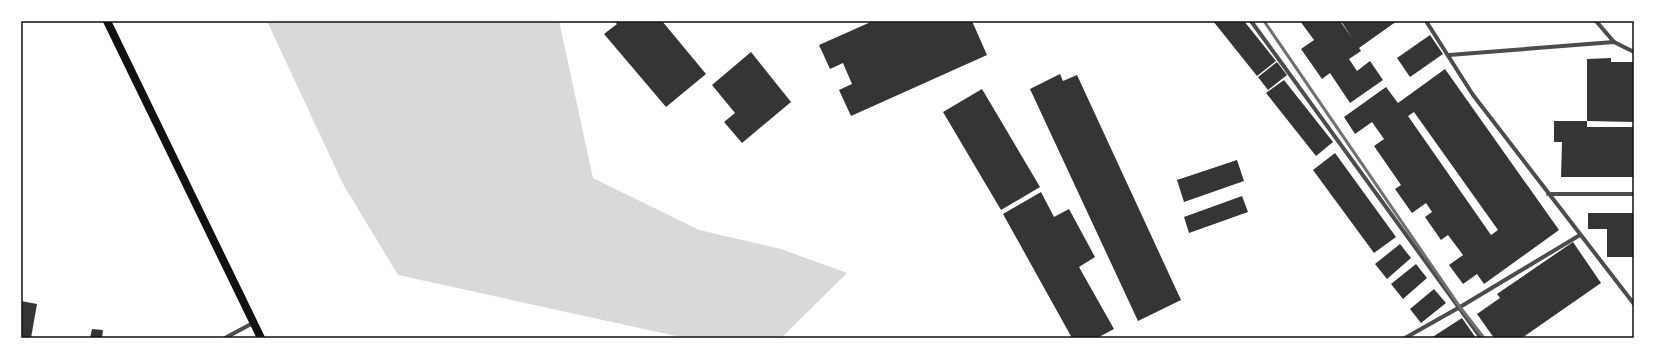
<svg xmlns="http://www.w3.org/2000/svg" width="1655" height="359" font-family="'Varela Round',sans-serif">
	<style>
		.water { fill: #d9d9d9 }
		.building { fill: #353535; fill-rule: evenodd }
		.lines { fill: none; stroke-linecap: round; stroke-linejoin: round }
		.minor { stroke: #4c4c4c; stroke-width: 4 }
		.secondary { stroke: #111; stroke-width: 8 }
		.rail { stroke: #707070; stroke-width: 3 }
		.neatline { fill: none; stroke: #111; stroke-width: 1.5 }
	</style>
	<rect width="100%" height="100%" fill="#fff"/>
	<!-- water -->
	<path class="water" d="M267,21H559L593,178L699,230L781,249L847,273L781,338H685L398,275L343,184Z"/>
	<!-- building -->
	<g class="building">
		<path d="M614,21H662L706,74L666,107L604,34L617,24Z"/>
		<path d="M873,21H972L987,55L851,116L839,90L852,84L843,63L830,69L819,45Z"/>
		<path d="M1213,21H1244L1276,61L1257,76Z"/>
		<path d="M1300,21H1340L1352,38L1341,21H1397L1359,48L1361,51L1349,59L1357,71L1370,61L1383,80L1350,103L1330,73L1322,79L1301,49L1314,40Z"/>
		<path d="M1430,35L1443,54L1410,77L1397,58Z"/>
		<path d="M751,52L791,102L742,143L724,122L735,113L712,85Z"/>
		<path d="M1611,58V62H1634V122L1587,121V59Z"/>
		<path d="M1277,62L1287,75L1268,90L1258,77Z"/>
		<path d="M1445,69L1559,230L1484,284L1477,274L1463,284L1449,265L1463,255L1448,235L1441,240L1425,217L1432,212L1426,203L1412,213L1395,189L1401,185L1374,146L1384,139L1372,122L1355,134L1344,117L1386,87L1398,103ZM1414,112L1498,230L1491,235L1408,116Z"/>
		<path d="M1060,74L1063,81L1077,75L1181,300L1138,321L1030,89Z"/>
		<path d="M1284,80L1333,142L1316,156L1266,93Z"/>
		<path d="M982,89L1040,187L1001,210L943,112Z"/>
		<path d="M1554,121H1587V127H1634V177H1561L1562,142H1554Z"/>
		<path d="M1335,153L1396,237L1374,253L1313,170Z"/>
		<path d="M1237,160L1244,181L1184,202L1177,180Z"/>
		<path d="M1041,192L1054,217L1069,209L1095,257L1079,267L1114,329L1097,338H1072L1003,214Z"/>
		<path d="M1242,196L1248,212L1189,233L1184,217Z"/>
		<path d="M1588,213H1634V257H1607V229H1588Z"/>
		<path d="M1573,242L1601,283L1522,338H1494L1477,314L1500,298L1497,294Z"/>
		<path d="M1400,244L1411,258L1387,279L1375,264Z"/>
		<path d="M1416,264L1427,278L1403,299L1391,284Z"/>
		<path d="M1434,289L1446,303L1421,323L1410,309Z"/>
		<path d="M21,301L37,304L31,338H21Z"/>
		<path d="M1462,318L1476,338H1431Z"/>
		<path d="M92,329L103,330L102,338H90Z"/>
	</g>
	<g class="lines">
		<!-- minor -->
		<g class="minor">
			<path d="M1251,21L1481,338"/>
			<path d="M1426,21L1473,95L1634,304"/>
			<path d="M1596,21L1614,42"/>
			<path d="M1449,55L1614,42L1634,52"/>
			<path d="M1548,194H1634"/>
			<path d="M225,338L253,323"/>
			<path d="M1405,338L1460,307L1580,235"/>
		</g>
		<!-- secondary -->
		<path class="secondary" d="M107,21L261,338"/>
		<!-- rail -->
		<path class="rail" d="M1264,21L1460,307L1484,338"/>
	</g>
	<!-- border -->
	<rect width="1655" height="359" fill="none" stroke="#ffffff" stroke-width="44"/>
	<rect x="22" y="22" width="1611" height="315" class="neatline"/>
</svg>
